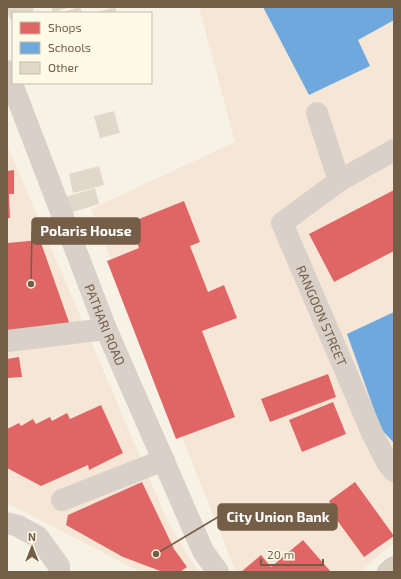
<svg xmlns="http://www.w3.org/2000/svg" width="401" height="579" font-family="'Exo 2',sans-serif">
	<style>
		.commercial { fill: #f6e6d6 }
		.shops { fill: #e06666 }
		.schools { fill: #6fa8dc }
		.building { fill: #e1d8cb }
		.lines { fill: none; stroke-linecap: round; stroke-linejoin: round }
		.minor { stroke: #d8d0c9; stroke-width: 22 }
		.major { stroke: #d8d1c2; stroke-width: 22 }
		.labels { text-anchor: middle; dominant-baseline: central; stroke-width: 4; stroke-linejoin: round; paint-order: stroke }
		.street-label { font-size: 13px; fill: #755e47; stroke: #fff9e7 }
		.leader { fill: none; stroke: #755e47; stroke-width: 1.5 }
		.callout-dot { fill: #755e47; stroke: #fff9e7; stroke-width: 1.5 }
		.callout { fill: #755e47; stroke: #755e47; stroke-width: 1.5 }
		.callout-label { font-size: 14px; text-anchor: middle; font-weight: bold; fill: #fff }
	</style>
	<rect width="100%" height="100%" fill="#f7f2e6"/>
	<!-- commercial -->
	<g class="commercial">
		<path d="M199,7H394V542L360,572H236L91,209L235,142Z"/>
		<path d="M7,145L168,522L198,572H136L137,570L7,503Z"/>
	</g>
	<!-- shops -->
	<g class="shops">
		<path d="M14,170V194H9L10,218H7V171Z"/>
		<path d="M394,190V251L334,282L309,234Z"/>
		<path d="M184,201L200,242L190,246L208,292L224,285L237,318L202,331L235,417L176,439L107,261L139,248L129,223Z"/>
		<path d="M40,240L70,325L7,332V243Z"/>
		<path d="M19,357L22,377L7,378V359Z"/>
		<path d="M328,374L336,397L270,422L261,399Z"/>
		<path d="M333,402L346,434L302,452L289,420Z"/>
		<path d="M101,405L123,453L89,470L88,465L41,486L7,468V429L19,423L21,426L33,419L36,424L50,417L52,421L67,413L70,419Z"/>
		<path d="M142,482L174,549L187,567L180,572H163L123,557L66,525L68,515Z"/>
		<path d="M355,482L394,536L364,557L331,512L334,510L329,501Z"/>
		<path d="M303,540L331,572H241L261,555L271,567Z"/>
	</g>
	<!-- schools -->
	<g class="schools">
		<path d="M263,7H394V20L358,40L370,66L309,95Z"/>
		<path d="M394,312V443L381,429L347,334Z"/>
	</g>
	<!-- building -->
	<g class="building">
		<path d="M7,7H32L34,10L28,13H13V19L11,20L7,12Z"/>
		<path d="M51,7H69L53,13Z"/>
		<path d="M78,7H80L82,13H62Z"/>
		<path d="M115,7L117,13H95Z"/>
		<path d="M114,111L120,133L100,138L94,116Z"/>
		<path d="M99,166L104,185L73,193L69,174Z"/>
		<path d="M95,188L99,204L66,214L62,198Z"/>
	</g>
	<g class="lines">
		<!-- minor -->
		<g class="minor">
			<path id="s1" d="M7,71L106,329L203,551L218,572"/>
			<path id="s2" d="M317,113L339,181L282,223L373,435L388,464L394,471"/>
			<path d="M339,181L394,150"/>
			<path d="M7,341L106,329"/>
			<path d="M62,500L164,460"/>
			<path d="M7,523L18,526L38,537L59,566V572"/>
		</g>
		<!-- major -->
		<path class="major" d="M388,572L394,567"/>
	</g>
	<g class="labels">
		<!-- street labels -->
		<g class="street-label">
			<text stroke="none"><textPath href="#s2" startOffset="243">RANGOON STREET</textPath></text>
			<text stroke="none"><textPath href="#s1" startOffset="272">PATHARI ROAD</textPath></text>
		</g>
	</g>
	<!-- callouts -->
	<path class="leader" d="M31 284L32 231M156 554L218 517"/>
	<g class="callout-dot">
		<circle cx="31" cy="284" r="4"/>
		<circle cx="156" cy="554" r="4"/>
	</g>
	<g class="callout">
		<rect x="32" y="218" width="108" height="26" rx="4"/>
		<rect x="218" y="504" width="119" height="26" rx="4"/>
	</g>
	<g class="callout-label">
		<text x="86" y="236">Polaris House</text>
		<text x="278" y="522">City Union Bank</text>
	</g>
	<!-- border -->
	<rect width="401" height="579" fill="none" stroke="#755e47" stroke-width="16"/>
	<!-- legend -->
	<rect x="12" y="12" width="140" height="72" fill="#fff9e7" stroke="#c8bba7"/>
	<rect x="20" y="22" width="20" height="12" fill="#e06666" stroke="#c8bba7"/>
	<text x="48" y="32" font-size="12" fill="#755e47">Shops</text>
	<rect x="20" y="42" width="20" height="12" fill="#6fa8dc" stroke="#c8bba7"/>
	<text x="48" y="52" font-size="12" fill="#755e47">Schools</text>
	<rect x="20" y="62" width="20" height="12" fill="#e1d8cb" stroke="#c8bba7"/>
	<text x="48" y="72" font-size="12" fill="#755e47">Other</text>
	<!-- north arrow -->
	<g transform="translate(32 547)" stroke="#fff9e7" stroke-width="3" paint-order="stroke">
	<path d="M0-3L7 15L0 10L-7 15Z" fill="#755e47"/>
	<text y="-6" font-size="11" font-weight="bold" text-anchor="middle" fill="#755e47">N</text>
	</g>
	<!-- scale -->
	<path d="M261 559v6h62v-6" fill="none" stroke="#755e47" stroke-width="2"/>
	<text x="267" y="559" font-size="12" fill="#755e47" stroke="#fff9e7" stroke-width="3" paint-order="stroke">20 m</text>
</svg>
